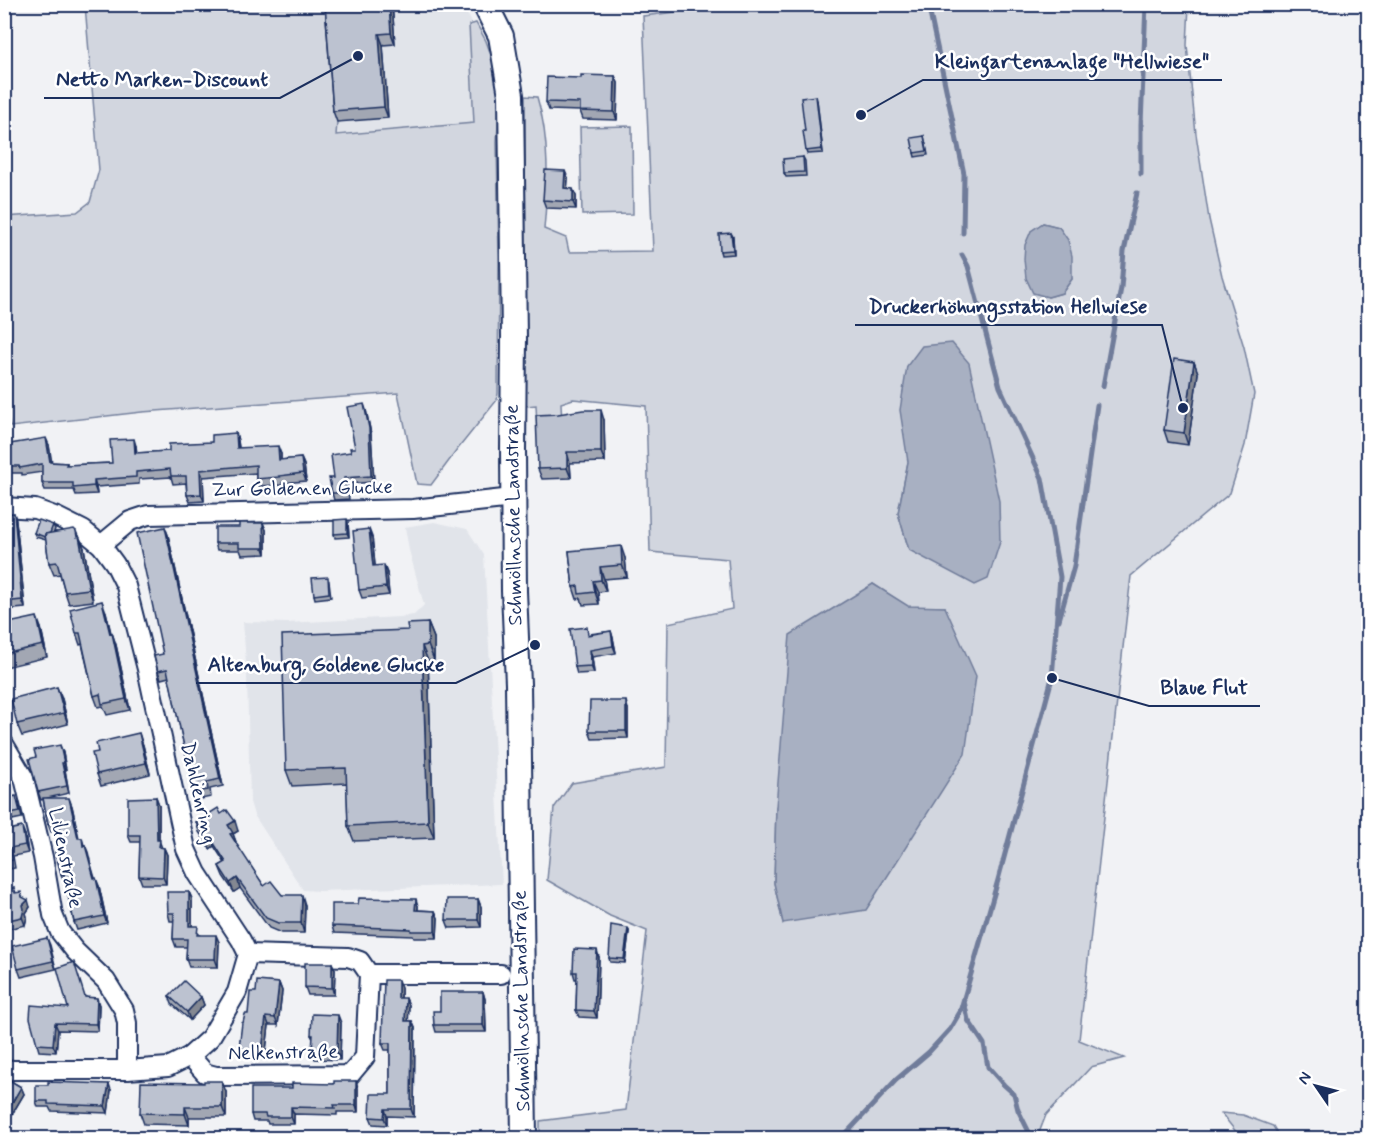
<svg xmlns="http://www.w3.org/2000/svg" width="1373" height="1143" viewBox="0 0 1373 1143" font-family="Mynerve,sans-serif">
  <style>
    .built { fill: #e1e4ea }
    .green { fill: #d2d6df; stroke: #76829e; stroke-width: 1.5; fill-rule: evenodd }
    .water { fill: #a8b0c2; stroke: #707c9a; stroke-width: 1.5 }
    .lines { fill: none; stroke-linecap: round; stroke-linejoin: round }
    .stream { stroke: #707c9a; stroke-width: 5 }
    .minor-casing { stroke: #1b2f5e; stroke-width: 22 }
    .major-casing { stroke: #1b2f5e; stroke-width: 28 }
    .minor { stroke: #fff; stroke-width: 18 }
    .major { stroke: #fff; stroke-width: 24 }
    .wall { fill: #a2a7b3; stroke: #1b2f5e; stroke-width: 1.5 }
    .shaded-wall { fill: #848892; stroke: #1b2f5e; stroke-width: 1.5 }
    .building { fill: #bcc2d0; stroke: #1b2f5e; stroke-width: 1.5 }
    .labels { text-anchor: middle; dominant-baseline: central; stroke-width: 5; stroke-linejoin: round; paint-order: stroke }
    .street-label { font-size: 20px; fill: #1b2f5e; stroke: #fff }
    .leader { fill: none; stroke: #1b2f5e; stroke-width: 2 }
    .callout-dot { fill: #1b2f5e; stroke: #fff; stroke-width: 2 }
    .callout-label { font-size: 21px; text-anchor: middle; font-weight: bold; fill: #1b2f5e; stroke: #fff; stroke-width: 5; stroke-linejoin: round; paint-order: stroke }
  </style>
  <rect width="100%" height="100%" fill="#f1f2f5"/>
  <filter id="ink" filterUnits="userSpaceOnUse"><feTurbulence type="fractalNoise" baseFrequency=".0167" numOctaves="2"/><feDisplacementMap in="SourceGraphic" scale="12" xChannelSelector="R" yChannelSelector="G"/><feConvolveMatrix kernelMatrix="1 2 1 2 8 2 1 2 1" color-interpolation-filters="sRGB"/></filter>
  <g filter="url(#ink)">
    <!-- built -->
    <g class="built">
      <polygon points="326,5 458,5 469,17 483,44 488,144 334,145"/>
      <polygon points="434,522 467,529 484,555 502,884 320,891 303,890 254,815 250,802 247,677 243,622 287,623 400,617 414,615 424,605 409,550 405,527"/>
    </g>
    <!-- green -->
    <g class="green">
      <path d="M 717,4 L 1189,5 L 1187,45 L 1196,134 L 1209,219 L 1222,276 L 1244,347 L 1254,394 L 1245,445 L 1230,493 L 1131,576 L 1079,1040 L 1124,1058 L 1091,1067 L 1046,1115 L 1037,1138 L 540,1138 L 540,1121 L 626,1110 L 647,931 L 610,916 L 547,880 L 554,808 L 572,783 L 666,767 L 668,623 L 732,609 L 728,559 L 650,552 L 646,406 L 573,399 L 561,403 L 562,424 L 537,425 L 536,405 L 526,406 L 525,96 L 537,97 C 550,139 548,186 544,229 L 566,238 L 569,252 L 653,251 L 643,16 L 716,7 ZM 1043,223 L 1059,227 L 1072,279 L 1062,293 L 1048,297 L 1031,231 ZM 908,462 L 909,550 L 898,513 ZM 873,584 L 908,607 L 945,607 L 783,923 L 774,883 L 776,807 Z"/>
      <polygon points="85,5 329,5 337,122 336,135 474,123 469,25 476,23 486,41 494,63 498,85 499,106 497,142 499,263 498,393 497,400 457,450 431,485 417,484 398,393 142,412 10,427 4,399 4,217 77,212 90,202 99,170"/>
      <polygon points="632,126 633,214 582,215 580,127"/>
      <polygon points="1221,1113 1243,1115 1273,1126 1280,1138 1241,1138"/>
    </g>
    <!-- water -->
    <g class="water">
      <polygon points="1043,223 1059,227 1068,240 1072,256 1072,279 1062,293 1048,297 1033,293 1026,278 1024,259 1025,245 1031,231"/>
      <polygon points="952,343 969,363 999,501 1000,542 988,579 975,585 909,550 898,513 908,462 900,410 907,366 922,346"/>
      <polygon points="873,584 908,606 945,607 976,676 965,754 866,910 783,923 774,883 776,807 790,635"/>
    </g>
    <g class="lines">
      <!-- stream -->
      <g class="stream">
        <polyline points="928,4 964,174 963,233"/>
        <polyline points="1141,174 1141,124 1146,4"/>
        <polyline points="1103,386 1121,288 1124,251 1137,193"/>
        <polyline points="1059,620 1074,566 1097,405"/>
        <polyline points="964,1001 968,1020 984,1044 988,1067 1004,1085 1014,1094 1018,1110 1032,1138"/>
        <polyline points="842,1138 896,1080 929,1052 950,1029 960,1012 998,880 1052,678 1060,577 1042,478 1000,387 968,266 962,255"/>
      </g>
      <defs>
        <g id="minor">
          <polyline points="4,507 35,509 57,517 83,530 101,545 115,564 126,586 147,669 186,849 197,873 241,940 248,954 237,992 210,1038 190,1056 168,1067 127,1070 13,1070 4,1069"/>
          <polyline points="101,545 130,521 148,515 413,509 513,498"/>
          <polyline points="4,744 24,778 43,857 53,915 60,932 75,951 106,981 124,1010 127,1023 127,1070"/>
          <polyline points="369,974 501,974"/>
          <polyline points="190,1056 205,1073 216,1076 350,1075 365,1057 369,974 360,961 348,957 248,954"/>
        </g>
        <polyline id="major" points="485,4 501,36 511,95 514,338 513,449 514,591 518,684 524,1138"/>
      </defs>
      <!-- minor casing -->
      <use href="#minor" class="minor-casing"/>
      <!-- major casing -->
      <use href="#major" class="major-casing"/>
      <!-- minor -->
      <use href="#minor" class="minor"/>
      <!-- major -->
      <use href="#major" class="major"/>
    </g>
    <!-- wall -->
    <g class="wall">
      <polygon points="325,4 392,4 395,44 383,45 388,118 337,122 333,111"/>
      <polygon points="615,76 618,83 617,120 583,119 580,111 549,110 546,102 581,78"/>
      <polygon points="817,100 823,153 807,154 806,151 805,131"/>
      <polygon points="924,136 928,155 915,157 914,153"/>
      <polygon points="803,157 805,161 806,176 786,177 784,173"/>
      <polygon points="568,178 567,188 576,196 576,209 546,208 543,200"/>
      <polygon points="731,233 733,237 734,254 721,255 720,251"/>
      <polygon points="1194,362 1198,373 1188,445 1168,442 1164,430"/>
      <polygon points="366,410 371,434 374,482 347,484 349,499 334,500 332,493 334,478 351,452 355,448"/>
      <polygon points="604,420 605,462 570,463 571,478 542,479 538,469"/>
      <polygon points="236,433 238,441 239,448 281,454 281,460 301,458 304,465 306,481 282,483 282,485 259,486 256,479 256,473 203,477 204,501 190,502 187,495 186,483 173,484 171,477 139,479 139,484 96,487 97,494 76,495 74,490 45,490 42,483 42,472 22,475 22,473 4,473 4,445 49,445 51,462 67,463 67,465 112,463 136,446 137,453 169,451 212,442"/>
      <polygon points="14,513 16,521 25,608 4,610 4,514"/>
      <polygon points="263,523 266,530 266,554 242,555 240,550 217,550 215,543"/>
      <polygon points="348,523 349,537 335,538 334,534"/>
      <polygon points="53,525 55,529 54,532 76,531 78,536 79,536 84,548 93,601 69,604 65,592 60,574 54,575 49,563 46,540 36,537 34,533"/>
      <polygon points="165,527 168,535 223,786 210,789 211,797 197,800 194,792 169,677 161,679 158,671 163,654"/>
      <polygon points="372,537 375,566 387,573 389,595 362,598 359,590"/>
      <polygon points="569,551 625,558 627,577 604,579 606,591 598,592 599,604 583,605 581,598 577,599 573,587"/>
      <polygon points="329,581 331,597 315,599 314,595"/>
      <polygon points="106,612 111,634 112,633 116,645 130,710 107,715 103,706 98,707 94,696 82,644 80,645 76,633"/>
      <polygon points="428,623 434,638 434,660 428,661 434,838 354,841 348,826 347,783 292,786 286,770 408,630"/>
      <polygon points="4,624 41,628 47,657 6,667 4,663"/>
      <polygon points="611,631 613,638 616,653 592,657 594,673 577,674 575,667 590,634"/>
      <polygon points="62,699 68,724 22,736 17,724"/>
      <polygon points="628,709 628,738 592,739 589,731"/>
      <polygon points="143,745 150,774 101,786 97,774"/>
      <polygon points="63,753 66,770 65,770 69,793 47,798 72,806 79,838 82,838 84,845 85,845 95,878 99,886 107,923 77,930 74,922 65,882 64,882 61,874 64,850 60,830 51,832 48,824 43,799 41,800 38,792"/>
      <polygon points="4,778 8,797 18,802 22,818 12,820 10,812 4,813"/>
      <polygon points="156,797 159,805 159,840 162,848 164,848 167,855 166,884 142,884 139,876 140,842 131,842 128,835"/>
      <polygon points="221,814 238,831 233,834 236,842 235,843 264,886 282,895 305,905 304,933 281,933 269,928 240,888 234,892 223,876 219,866 225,863 214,846 210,849 199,832 196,822"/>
      <polygon points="4,831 25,835 28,853 13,856 15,868 4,870"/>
      <polygon points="4,871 7,888 14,888 16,893 22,897 30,907 26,913 27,917 25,925 4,930"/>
      <polygon points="189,892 192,899 192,926 200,935 219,942 218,967 189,967 186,959 187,947 176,947 173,939 174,921 170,921 168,913"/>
      <polygon points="478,899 481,907 481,927 449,928 446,920"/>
      <polygon points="418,906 418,910 435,911 438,918 437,938 414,938 413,936 334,933 332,926"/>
      <polygon points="629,932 625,963 610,962 609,958"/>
      <polygon points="47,938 56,969 21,977 18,969"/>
      <polygon points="599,957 597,1018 579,1017 576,1010 577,979 575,979 573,972"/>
      <polygon points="332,963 335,970 334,995 308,995 305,987"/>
      <polygon points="279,983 282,991 278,1025 269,1025 265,1059 242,1056 239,1048 243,1023 248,1014 256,992"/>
      <polygon points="401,988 401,998 409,1005 408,1021 412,1021 415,1028 414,1117 387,1116 387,1125 373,1124 370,1117 390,1094 390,1050 385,1050 382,1043"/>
      <polygon points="483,992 485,999 486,1032 436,1032 434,1025 440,1011"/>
      <polygon points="169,996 201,997 204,1005 190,1020 172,1004"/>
      <polygon points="86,997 99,1005 98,1031 58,1030 56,1052 39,1051 37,1044 68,1008"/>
      <polygon points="341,1023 340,1060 315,1059 312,1051 313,1039 311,1035"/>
      <polygon points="4,1077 21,1087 24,1094 11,1116 4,1112"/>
      <polygon points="356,1081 358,1088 358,1112 337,1112 337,1115 294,1114 294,1124 268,1124 267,1121 253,1121 251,1114 292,1088 334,1084"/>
      <polygon points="111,1090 108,1113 51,1111 49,1107 38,1107 36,1101"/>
      <polygon points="226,1092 226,1117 189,1117 189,1125 144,1124 140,1113"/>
    </g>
    <!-- shaded-wall -->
    <g class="shaded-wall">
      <polygon points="389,4 392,4 395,44 391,33"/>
      <polygon points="379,34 383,45 388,118 384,107"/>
      <polygon points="615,76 618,83 617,120 614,112"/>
      <polygon points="816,96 817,100 823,153 822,149"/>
      <polygon points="565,171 568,178 567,196 564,188"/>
      <polygon points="573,189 576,196 576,209 573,202"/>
      <polygon points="731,233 733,237 734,254 733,250"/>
      <polygon points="1194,362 1198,373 1188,445 1184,433"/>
      <polygon points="364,404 366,410 371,434 374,482 371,476"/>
      <polygon points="601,410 604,420 605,462 601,452"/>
      <polygon points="236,433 238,441 240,456 237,448"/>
      <polygon points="46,438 49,445 53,469 50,462"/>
      <polygon points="134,439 136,446 137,460 135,453"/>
      <polygon points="278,446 281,454 281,468 279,460"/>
      <polygon points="567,452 570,463 571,478 567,468"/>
      <polygon points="301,458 304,465 306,481 303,473"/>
      <polygon points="200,470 203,477 204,501 201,494"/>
      <polygon points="94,480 96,487 97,494 94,486"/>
      <polygon points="14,513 16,521 25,608 22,600"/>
      <polygon points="347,519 348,523 349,537 347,533"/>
      <polygon points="263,523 266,530 266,554 264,548"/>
      <polygon points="165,527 168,535 223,786 220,779"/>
      <polygon points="369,529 372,537 376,574 373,566"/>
      <polygon points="79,536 84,548 93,601 89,589"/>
      <polygon points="621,546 625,558 627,577 622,565"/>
      <polygon points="384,565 387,573 389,595 386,587"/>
      <polygon points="600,567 604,579 606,591 601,580"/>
      <polygon points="593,581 598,592 599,604 595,592"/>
      <polygon points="102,601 106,612 114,645 110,634"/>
      <polygon points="37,617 41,628 47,657 43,645"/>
      <polygon points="428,623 434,638 434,660 428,645"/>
      <polygon points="611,631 613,638 616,653 613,646"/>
      <polygon points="112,633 116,645 130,710 126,699"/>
      <polygon points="422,646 428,661 434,838 428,822"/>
      <polygon points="590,650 592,657 594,673 591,666"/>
      <polygon points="57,687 62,699 68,724 64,713"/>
      <polygon points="626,701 628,709 628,738 626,731"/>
      <polygon points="139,733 143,745 150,774 146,763"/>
      <polygon points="60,745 63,753 66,770 64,763"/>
      <polygon points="62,763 65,770 69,793 67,786"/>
      <polygon points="156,797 159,805 159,847 157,840"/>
      <polygon points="69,798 72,806 80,846 78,838"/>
      <polygon points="235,821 238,831 233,834 236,842 233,844 230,834 228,825"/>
      <polygon points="22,827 25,835 28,853 25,845"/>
      <polygon points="210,837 214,846 210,849 207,839"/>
      <polygon points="85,845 88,852 96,886 94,878"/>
      <polygon points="164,848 167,855 166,884 163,877"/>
      <polygon points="4,871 9,896 6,889 4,880"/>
      <polygon points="96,878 99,886 107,923 104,916"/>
      <polygon points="237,878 240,888 234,892 230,883"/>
      <polygon points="189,892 192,899 192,934 189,926"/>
      <polygon points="302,895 305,905 304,933 301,923"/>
      <polygon points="416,899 418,906 417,917 415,910"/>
      <polygon points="478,899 481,907 481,927 478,920"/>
      <polygon points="28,900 30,907 26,913 27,917 25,925 22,917 23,905"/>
      <polygon points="435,911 438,918 437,938 435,931"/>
      <polygon points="628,928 629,932 625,963 624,959"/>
      <polygon points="216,935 219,942 218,967 215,959"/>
      <polygon points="47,938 50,945 56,969 53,961"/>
      <polygon points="597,950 599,957 597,1018 594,1011"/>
      <polygon points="332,963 335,970 334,995 332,988"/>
      <polygon points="398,980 401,988 401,1005 398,998"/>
      <polygon points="279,983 282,991 278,1025 275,1018"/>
      <polygon points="483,992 485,999 486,1032 483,1025"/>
      <polygon points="201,997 204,1005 190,1020 187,1012"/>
      <polygon points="97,998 99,1005 98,1031 96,1024"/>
      <polygon points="406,998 409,1005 408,1029 405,1021"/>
      <polygon points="338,1015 341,1023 340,1060 337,1052"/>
      <polygon points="266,1017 269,1025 265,1059 262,1051"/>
      <polygon points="412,1021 415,1028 414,1117 411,1109"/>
      <polygon points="55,1023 58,1030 56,1052 53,1045"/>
      <polygon points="222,1081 226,1092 226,1117 222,1107"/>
      <polygon points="356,1081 358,1088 358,1112 356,1105"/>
      <polygon points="109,1084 111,1090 108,1113 105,1106"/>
      <polygon points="21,1087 24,1094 11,1116 9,1108"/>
      <polygon points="185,1107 189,1117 189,1125 185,1114"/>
      <polygon points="291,1107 294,1114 294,1124 291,1117"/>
      <polygon points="385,1109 387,1116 387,1125 384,1118"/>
    </g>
    <!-- building -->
    <g class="building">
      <polygon points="325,4 389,4 391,33 379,34 384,107 333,111"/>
      <polygon points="581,75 615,76 614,112 580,111 580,103 546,102 547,77 581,78"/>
      <polygon points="816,96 822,149 806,151 803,131 805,131 801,98"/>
      <polygon points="924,136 927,151 914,153 911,138"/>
      <polygon points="803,157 804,172 784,173 783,159"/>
      <polygon points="545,170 565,171 564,188 573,189 573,202 543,200"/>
      <polygon points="731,233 733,250 720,251 719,234"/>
      <polygon points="1174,359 1194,362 1184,433 1164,430"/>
      <polygon points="364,404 369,428 371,476 344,478 347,493 332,493 329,478 334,478 331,455 351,452 350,448 355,448 347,407"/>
      <polygon points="583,410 601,410 601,452 567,452 567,468 538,469 536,415 558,414"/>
      <polygon points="236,433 237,448 278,446 279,460 301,458 303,473 279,476 280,477 256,479 256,465 200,470 201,494 187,495 186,476 171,476 170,469 136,472 136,477 94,480 94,486 73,488 73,483 42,483 42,464 20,468 19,466 4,466 4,445 46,438 50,462 67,463 66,465 112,463 110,440 134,439 135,453 169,451 169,444 212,442 212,435"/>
      <polygon points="14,513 22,600 4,602 4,514"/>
      <polygon points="347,519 347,533 334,534 334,520"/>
      <polygon points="39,520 53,525 50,533 45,534 45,537 34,533"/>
      <polygon points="239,523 263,523 264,548 239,548 239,543 215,543 215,527 239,527"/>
      <polygon points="165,527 220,779 207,782 208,790 194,792 167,669 158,671 154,656 163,654 137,533"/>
      <polygon points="74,529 76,531 77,537 79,536 89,589 65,592 57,562 49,563 45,534"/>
      <polygon points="369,529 373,566 384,565 386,587 359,590 353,531"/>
      <polygon points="621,546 622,565 600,567 601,580 593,581 595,592 579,594 578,586 573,587 569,551"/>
      <polygon points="328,577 329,593 314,595 312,578"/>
      <polygon points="102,601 110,634 112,633 126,699 102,704 100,694 94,696 80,633 76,633 70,609"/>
      <polygon points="37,617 43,645 4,654 4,624"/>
      <polygon points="428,623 428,645 422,646 428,822 348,826 346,768 286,770 282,635 408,630 407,624"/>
      <polygon points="587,627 588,635 611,631 613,646 590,650 591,666 575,667 570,629"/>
      <polygon points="57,687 64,713 17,724 11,699"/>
      <polygon points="590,701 626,701 626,731 589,731"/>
      <polygon points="139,733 146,763 97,774 92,753 98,752 96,743"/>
      <polygon points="60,745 64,763 62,763 67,786 38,792 29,759 36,757 34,750"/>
      <polygon points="4,784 7,798 16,796 20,812 10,814 9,806 4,806"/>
      <polygon points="156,797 157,840 160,840 159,847 164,848 163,877 139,876 140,835 128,835 128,798"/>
      <polygon points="43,798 69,798 78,838 82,838 83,846 85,845 94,878 96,878 104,916 74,922 64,874 61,874 55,852 64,850 58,822 48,824"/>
      <polygon points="218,808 221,814 227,810 235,821 228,825 233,833 230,834 264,886 271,881 282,895 302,895 301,923 278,923 266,918 237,878 230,883 219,866 226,862 210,837 207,839 196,822"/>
      <polygon points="22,827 25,845 10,848 13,860 4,862 4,831"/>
      <polygon points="4,880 6,889 14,888 15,893 21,892 22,897 28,900 23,905 24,909 22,917 4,921"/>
      <polygon points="167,892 189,892 189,926 198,926 197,935 216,935 215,959 186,959 187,939 173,939 174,913 168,913"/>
      <polygon points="359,898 416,899 415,910 435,911 435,931 411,931 411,929 332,926 332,904 358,904"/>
      <polygon points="447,899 478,899 478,920 446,920"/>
      <polygon points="611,925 628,928 624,959 609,958"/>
      <polygon points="47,938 53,961 18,969 12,946"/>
      <polygon points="574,949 597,950 594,1011 576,1010 577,972 573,972"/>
      <polygon points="74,962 85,997 97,998 96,1024 55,1023 53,1045 37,1044 30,1018 31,1005 68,1008 57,968"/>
      <polygon points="305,963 332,963 332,988 305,987"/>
      <polygon points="384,980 398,980 398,998 406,998 405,1021 412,1021 411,1109 385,1109 384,1118 370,1117 371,1094 390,1094 390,1043 382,1043"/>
      <polygon points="184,981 201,997 187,1012 169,996"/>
      <polygon points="257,981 279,983 275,1018 266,1017 262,1051 239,1048 242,1023 243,1023 245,1014 248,1014 250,992 256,992"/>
      <polygon points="440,992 483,992 483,1025 434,1025 433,1011 440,1011"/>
      <polygon points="312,1014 338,1015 337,1052 312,1051 313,1035 311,1035"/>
      <polygon points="4,1077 21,1087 9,1108 4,1106"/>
      <polygon points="204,1081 222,1081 222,1107 185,1107 185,1114 140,1113 141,1082 204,1083"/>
      <polygon points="334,1081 356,1081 356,1105 334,1105 335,1108 291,1107 291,1117 266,1117 265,1114 251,1114 251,1088 292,1088 292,1083 334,1084"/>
      <polygon points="48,1082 109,1084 105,1106 48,1104 48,1101 36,1101 36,1085 48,1085"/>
    </g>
  </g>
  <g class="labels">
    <!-- street labels -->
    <g class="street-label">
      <text transform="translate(302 489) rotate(-1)">Zur Goldenen Glucke</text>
      <text transform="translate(514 515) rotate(-91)">Schmöllnsche Landstraße</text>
      <text transform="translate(198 793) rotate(77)">Dahlienring</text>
      <text transform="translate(65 858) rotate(78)">Lilienstraße</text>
      <text transform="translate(522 1001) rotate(-91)">Schmöllnsche Landstraße</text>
      <text transform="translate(283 1053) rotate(-1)">Nelkenstraße</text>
    </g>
  </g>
  <!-- callouts -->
  <path class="leader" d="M861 115L923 80H1222M358 56L280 98H44M1183 408L1162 325H855M535 645L456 683H196M1052 678L1149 706H1260"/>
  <g class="callout-dot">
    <circle cx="861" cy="115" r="6"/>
    <circle cx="358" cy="56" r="6"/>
    <circle cx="1183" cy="408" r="6"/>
    <circle cx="535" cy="645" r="6"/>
    <circle cx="1052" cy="678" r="6"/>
  </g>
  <g class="callout-label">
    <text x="1072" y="68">Kleingartenanlage "Hellwiese"</text>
    <text x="162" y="86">Netto Marken-Discount</text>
    <text x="1008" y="313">Druckerhöhungsstation Hellwiese</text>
    <text x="326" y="671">Altenburg, Goldene Glucke</text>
    <text x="1204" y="694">Blaue Flut</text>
  </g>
  <!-- margin -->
  <rect width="1373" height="1143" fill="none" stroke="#fff" stroke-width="24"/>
  <rect x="12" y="12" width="1349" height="1119" fill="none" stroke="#1b2f5e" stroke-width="2" filter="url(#ink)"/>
  <!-- north arrow -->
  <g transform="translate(1316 1086) rotate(305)" stroke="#ffffff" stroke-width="4.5" paint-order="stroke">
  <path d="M0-4.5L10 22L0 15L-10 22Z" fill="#1b2f5e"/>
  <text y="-9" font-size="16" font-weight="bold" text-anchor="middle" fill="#1b2f5e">N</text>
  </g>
</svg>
